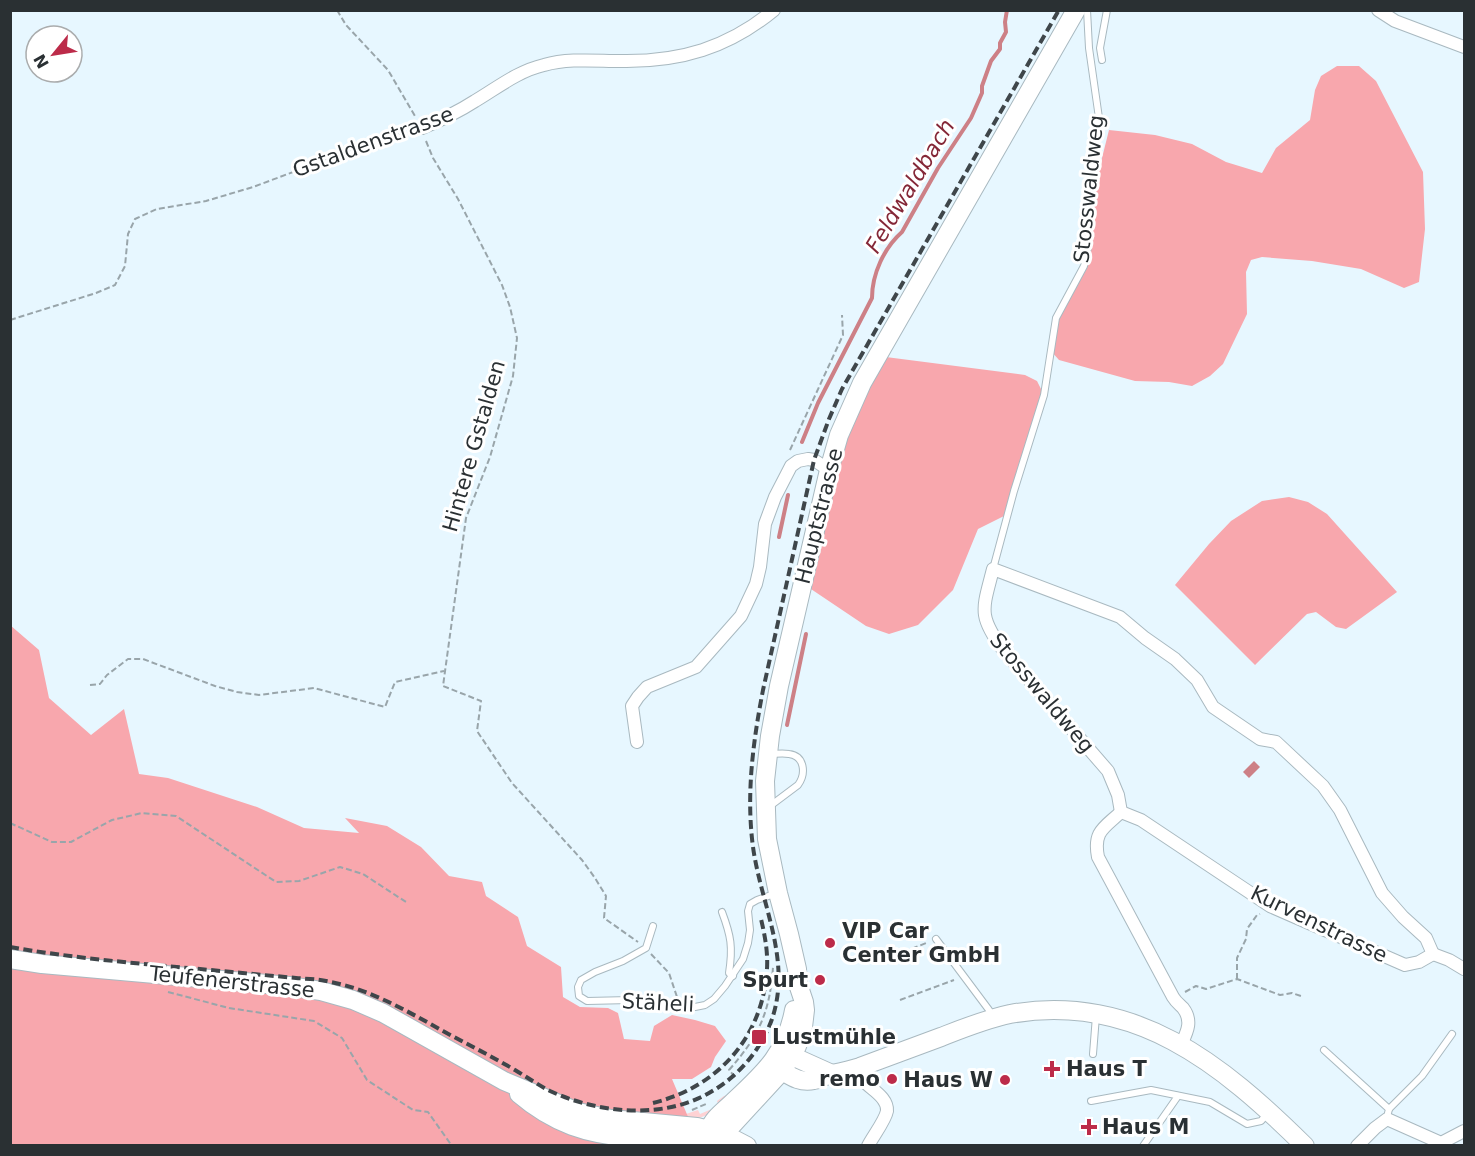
<svg xmlns="http://www.w3.org/2000/svg" width="1475" height="1156" viewBox="0 0 1475 1156" font-family="'DejaVu Sans',sans-serif">
  <style>
    .green { fill: #fed2d4 }
    .forest { fill: #f8a7ad }
    .water { fill: #cd8086 }
    .lines { fill: none; stroke-linecap: round; stroke-linejoin: round }
    .stream { stroke: #cd8086; stroke-width: 4 }
    .lane-casing { stroke: #a9b9c0; stroke-width: 8 }
    .street-casing { stroke: #a9b9c0; stroke-width: 14 }
    .secondary-casing { stroke: #a9b9c0; stroke-width: 20 }
    .path { stroke: #99a5aa; stroke-width: 2; stroke-dasharray: 6 3; stroke-linecap: butt }
    .lane { stroke: #fff; stroke-width: 6 }
    .street { stroke: #fff; stroke-width: 12 }
    .secondary { stroke: #fff; stroke-width: 18 }
    .rail { stroke: #3f464a; stroke-width: 4; stroke-dasharray: 9 4.5; stroke-linecap: butt }
    .poi-dot { fill: #bc2b49; stroke: #fff; stroke-width: 2 }
    .labels { text-anchor: middle; dominant-baseline: central; stroke-width: 6; stroke-linejoin: round; paint-order: stroke }
    .street-label { font-size: 21px; fill: #2a3033; stroke: #fff }
    .poi-label { font-size: 21px; font-weight: bold; fill: #2a3033; stroke: #fff; text-anchor: start }
    .water-label { font-size: 22px; font-style: italic; fill: #842737; stroke: #fff }
  </style>
  <rect width="100%" height="100%" fill="#e7f7ff"/>
  <!-- green -->
  <path class="green" d="M 735,1093 C 718,1108 709,1119 685,1120 L 686,1114 L 698,1110 L 700,1114 L 719,1106 L 717,1101 L 724,1096 Z"/>
  <!-- forest -->
  <g class="forest">
    <polygon points="1337,66 1359,66 1376,81 1423,172 1425,229 1419,282 1404,288 1361,269 1312,261 1262,257 1251,260 1246,272 1247,314 1223,364 1210,376 1192,386 1169,382 1135,381 1059,360 1051,351 1056,318 1084,266 1097,178 1109,130 1155,135 1192,144 1226,162 1262,173 1276,148 1310,120 1315,90 1321,76"/>
    <polygon points="878,356 1025,375 1037,381 1044,395 1008,514 978,529 953,590 918,625 889,634 866,626 802,583 821,504"/>
    <polygon points="1289,497 1308,502 1327,514 1397,592 1346,629 1336,627 1316,612 1307,614 1255,665 1175,585 1209,544 1231,521 1262,501"/>
    <polygon points="10,625 39,650 49,698 91,735 124,709 139,774 168,778 257,807 304,828 359,833 345,818 387,826 421,847 449,876 482,882 486,896 518,917 527,946 561,967 563,997 580,1007 608,1008 618,1013 624,1039 650,1041 654,1026 672,1015 695,1020 715,1026 726,1041 715,1057 711,1067 692,1079 672,1079 700,1145 11,1145"/>
  </g>
  <!-- water -->
  <polygon class="water" points="1254,761 1260,767 1249,778 1243,772"/>
  <g class="lines">
    <!-- stream -->
    <g class="stream">
      <path d="M 802,442 L 818,403 L 872,298 C 872,274 884,248 902,232 L 938,168 L 971,118 L 982,93 L 982,86 L 991,61 L 1000,49 L 1000,43 L 1006,32 L 1005,22 L 1007,10"/>
      <polyline points="779,537 788,495"/>
      <polyline points="787,725 806,634"/>
    </g>
    <defs>
      <g id="lane">
        <polyline points="1102,60 1100,48 1107,10"/>
        <polyline points="993,569 1014,491 1044,395 1056,318 1084,266 1088,247 1090,179 1099,118 1089,48 1087,10"/>
        <path d="M 769,754 C 775,754 783,753 789,754 C 805,756 806,774 798,785 L 770,806"/>
        <path d="M 722,912 C 731,936 733,947 729,973 L 733,976"/>
        <polyline points="653,926 646,948 623,961 595,972 581,980 578,987 579,996 587,1001 630,1000 679,1007 695,1007 705,1005 714,999 725,986 743,959 748,943 750,930 748,911 750,904 757,900 777,893"/>
        <polyline points="936,939 989,1010 992,1015"/>
        <polyline points="1324,1050 1389,1109 1388,1113"/>
        <polyline points="1093,1054 1096,1016"/>
        <polyline points="1091,1101 1151,1090 1210,1102 1247,1124 1261,1121 1268,1113"/>
        <polyline points="1389,1109 1422,1076 1452,1034"/>
        <polyline points="1143,1146 1178,1096"/>
      </g>
      <g id="street">
        <polyline points="1378,10 1395,21 1464,47"/>
        <path d="M 422,128 C 441,120 458,112 475,101 C 497,88 518,71 544,65 C 569,58 596,61 621,61 C 680,62 728,48 774,10"/>
        <polyline points="637,742 632,706 638,697 647,687 696,667 741,616 756,584 760,567 765,524 775,497 791,466 798,461 808,459 814,460 829,470"/>
        <path d="M 1121,812 L 1118,795 L 1108,771 L 1004,651 C 977,615 983,609 993,569 L 1120,617 L 1145,638 L 1175,659 L 1197,680 L 1213,707 L 1260,739 L 1276,742 L 1323,786 L 1340,810 L 1382,893 L 1403,917 L 1426,938 L 1433,954"/>
        <polyline points="1121,812 1141,820 1270,906 1405,965 1419,962 1433,954"/>
        <path d="M 1121,812 C 1104,828 1093,831 1098,857 L 1173,997 C 1176,1002 1179,1004 1183,1008 C 1193,1021 1187,1032 1181,1045"/>
        <polyline points="1433,954 1449,960 1464,969"/>
        <path d="M 860,1067 C 861,1071 862,1078 864,1081 C 870,1089 888,1097 887,1111 C 885,1121 873,1136 868,1146"/>
        <polyline points="1357,1146 1375,1128 1387,1119 1441,1143 1464,1131"/>
      </g>
      <g id="secondary">
        <polyline points="10,959 42,964 289,986 321,991 353,1000 383,1013 504,1081 578,1112 611,1119 697,1127 724,1134 747,1146"/>
        <polyline points="780,1056 792,1056 832,1074"/>
        <path d="M 782,1071 C 792,1077 801,1083 814,1080 C 820,1079 825,1075 832,1074 C 841,1072 850,1070 860,1067 C 887,1057 914,1047 941,1037 C 964,1028 986,1019 1010,1014 C 1134,992 1222,1064 1305,1146"/>
        <path d="M 519,1094 C 554,1124 587,1134 633,1138 C 659,1140 685,1140 710,1146"/>
        <path d="M 709,1130 C 713,1118 725,1110 733,1102 C 764,1073 786,1054 794,1010"/>
        <polyline points="712,1146 724,1134 782,1071 797,1046 803,1027 805,1010 804,1002 798,984 797,969 789,934 778,893 767,839 765,781 770,736 779,686 829,470 839,435 862,383 1076,10"/>
      </g>
    </defs>
    <!-- lane casing -->
    <use href="#lane" class="lane-casing"/>
    <!-- street casing -->
    <use href="#street" class="street-casing"/>
    <!-- secondary casing -->
    <use href="#secondary" class="secondary-casing"/>
    <!-- path -->
    <g class="path">
      <polyline points="337,10 346,25 388,70 415,116"/>
      <polyline points="426,141 433,158 458,199 502,285 510,307 517,338 513,376 490,457 466,518 443,686 481,701 477,731 512,783 582,860 595,878 606,896 604,918 638,942"/>
      <polyline points="10,320 96,293 115,285 125,266 128,234 135,219 157,209 206,201 253,187 336,156 371,141 411,131"/>
      <polyline points="790,450 843,335 842,315"/>
      <polyline points="90,685 100,684 107,675 128,659 143,659 215,686 237,692 259,695 314,688 385,707 395,682 444,671"/>
      <polyline points="10,823 52,842 71,842 112,820 142,813 176,816 276,882 299,881 340,867 363,874 406,902"/>
      <polyline points="651,954 669,973 677,997"/>
      <polyline points="887,959 926,943"/>
      <polyline points="1237,979 1237,958 1246,939 1247,929 1257,915 1260,914"/>
      <polyline points="168,992 229,1008 314,1021 342,1038 367,1080 413,1110 428,1112 452,1146"/>
      <polyline points="1185,992 1196,986 1206,989 1237,979 1280,995 1292,993 1301,996"/>
      <polyline points="900,1000 954,980"/>
      <path d="M 735,1077 L 729,1070 C 759,1036 770,1012 773,967"/>
      <polyline points="692,1110 706,1104"/>
    </g>
    <!-- lane -->
    <use href="#lane" class="lane"/>
    <!-- street -->
    <use href="#street" class="street"/>
    <!-- secondary -->
    <use href="#secondary" class="secondary"/>
    <!-- rail -->
    <g class="rail">
      <path d="M 10,947 C 84,960 158,965 232,972 C 253,974 274,976 296,978 C 307,979 319,979 331,982 C 371,990 407,1011 443,1031 C 467,1044 491,1056 515,1070 C 527,1077 538,1085 550,1091 C 598,1113 661,1120 709,1093 C 738,1077 761,1050 772,1019 C 792,960 761,905 753,847 C 746,794 753,742 763,690 L 814,460 L 829,419 L 842,389 L 1059,10"/>
      <path d="M 653,1103 C 718,1087 763,1037 767,969 C 768,952 765,936 761,919"/>
    </g>
  </g>
  <!-- markers -->
  <g class="poi-dot">
    <circle cx="830" cy="943" r="6"/>
    <circle cx="820" cy="980" r="6"/>
    <rect x="751" y="1029" width="16" height="16" rx="3"/>
    <path d="M1049 1060h6v6h6v6h-6v6h-6v-6h-6v-6h6z"/>
    <circle cx="892" cy="1079" r="6"/>
    <circle cx="1005" cy="1080" r="6"/>
    <path d="M1086 1118h6v6h6v6h-6v6h-6v-6h-6v-6h6z"/>
  </g>
  <g class="labels">
    <!-- street labels -->
    <g class="street-label">
      <text transform="translate(373 142) rotate(-20)">Gstaldenstrasse</text>
      <text transform="translate(1089 189) rotate(-84)">Stosswaldweg</text>
      <text transform="translate(474 446) rotate(-74)">Hintere Gstalden</text>
      <text transform="translate(819 516) rotate(-76)">Hauptstrasse</text>
      <text transform="translate(1042 693) rotate(50)">Stosswaldweg</text>
      <text transform="translate(1319 924) rotate(26)">Kurvenstrasse</text>
      <text transform="translate(232 982) rotate(6)">Teufenerstrasse</text>
      <text transform="translate(658 1003) rotate(3)">Stäheli</text>
    </g>
    <!-- poi labels -->
    <g class="poi-label">
      <text x="842" y="931">VIP Car<tspan x="842" dy="24">Center GmbH</tspan></text>
      <text x="808" y="980" text-anchor="end">Spurt</text>
      <text x="772" y="1037">Lustmühle</text>
      <text x="1066" y="1069">Haus T</text>
      <text x="880" y="1079" text-anchor="end">remo</text>
      <text x="993" y="1080" text-anchor="end">Haus W</text>
      <text x="1102" y="1127">Haus M</text>
    </g>
    <!-- water labels -->
    <g class="water-label">
      <text transform="translate(910 186) rotate(-59)">Feldwaldbach</text>
    </g>
  </g>
  <!-- border -->
  <rect width="1475" height="1156" fill="none" stroke="#2a3033" stroke-width="24"/>
  <!-- north arrow -->
  <g transform="translate(54 54) rotate(240)"><circle r="28" fill="#ffffff" stroke="#aaacad" stroke-width="1.5"/>
  <path d="M0-4.5L10 22L0 15L-10 22Z" fill="#bc2b49"/>
  <text y="-9" font-size="16" font-weight="bold" text-anchor="middle" fill="#2a3033">N</text>
  </g>
</svg>
